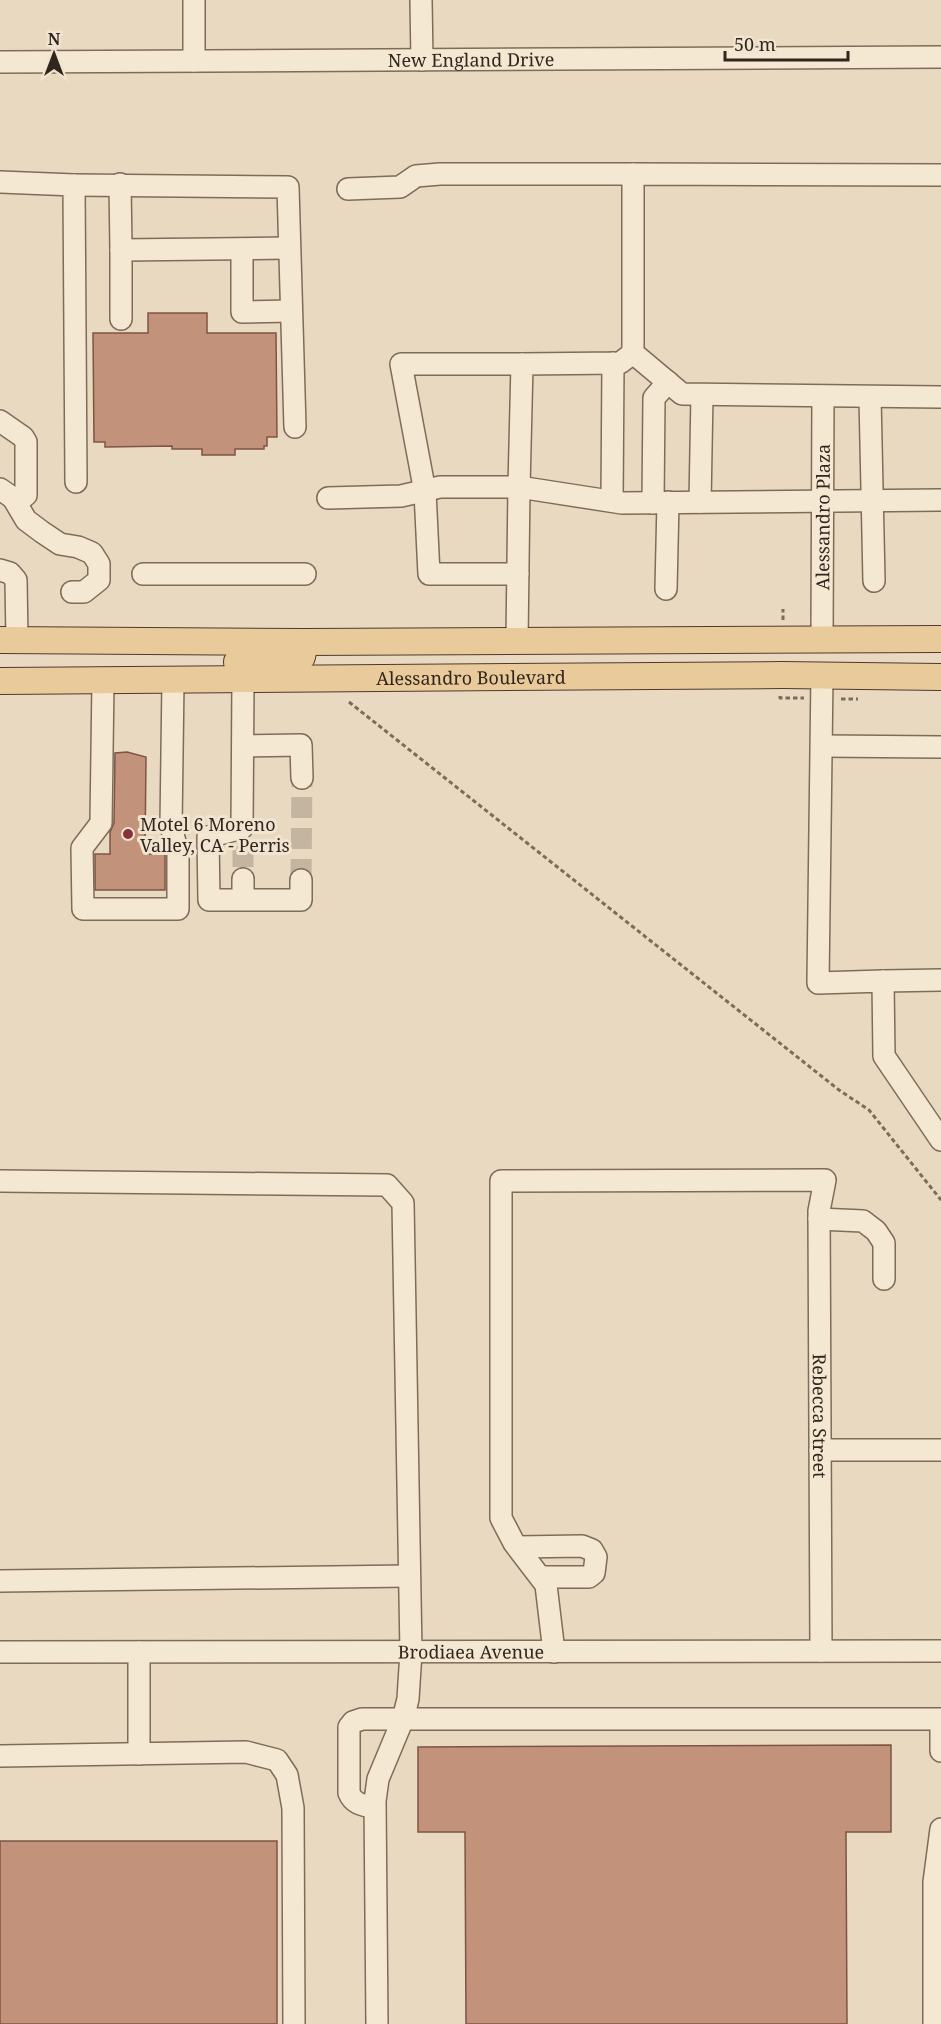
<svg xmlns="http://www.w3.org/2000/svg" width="941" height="2024" viewBox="0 0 941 2024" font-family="'Noto Serif',serif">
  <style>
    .building { fill: #c3927a; stroke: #7d5543; stroke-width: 1.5 }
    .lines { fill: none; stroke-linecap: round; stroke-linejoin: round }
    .minor-tunnel { stroke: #c4b5a0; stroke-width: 21; stroke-dasharray: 21 10; stroke-linecap: butt }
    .minor-casing { stroke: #806b5a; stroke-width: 24 }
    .major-casing { stroke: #4e3a2e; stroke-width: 28 }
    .path { stroke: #806b5a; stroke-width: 3; stroke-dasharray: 4.5 3; stroke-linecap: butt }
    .minor { stroke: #f5e8d3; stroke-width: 21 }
    .major { stroke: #e9ca9b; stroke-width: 26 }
    .poi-dot { fill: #893039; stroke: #f1e4d0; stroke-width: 2 }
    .labels { text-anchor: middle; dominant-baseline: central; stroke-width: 6; stroke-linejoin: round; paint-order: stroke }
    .street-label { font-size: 18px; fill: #31251d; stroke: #f1e4d0 }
    .poi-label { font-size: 18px; fill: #31251d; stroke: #f1e4d0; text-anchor: start }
  </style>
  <rect width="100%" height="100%" fill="#e9d9c1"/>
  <!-- building -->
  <g class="building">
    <polygon points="148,313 207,313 207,333 276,333 277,437 267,437 267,446 264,446 264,449 235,449 235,455 202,455 202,449 172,449 172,446 105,447 105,442 94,442 93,333 148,333"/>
    <polygon points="127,752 146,757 145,854 165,854 165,890 95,890 95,854 110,854 110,832 114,823 115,753"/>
    <polygon points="891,1745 891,1832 846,1832 847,2024 466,2024 465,1832 418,1832 418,1747"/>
    <rect x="0" y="1841" width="277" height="183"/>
  </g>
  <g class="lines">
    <!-- minor-tunnel -->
    <g class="minor-tunnel">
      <polyline points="243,846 243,879"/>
      <polyline points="301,880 302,778"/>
    </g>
    <defs>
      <g id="minor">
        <polyline points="421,0 422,60"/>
        <polyline points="194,61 194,0"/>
        <path id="s1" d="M 0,62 L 941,57"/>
        <polyline points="941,175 633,174 633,353 682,394 941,397"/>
        <polyline points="0,182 74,185 76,482"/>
        <polyline points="120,184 121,250 288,248"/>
        <polyline points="74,185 288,187 295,427"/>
        <polyline points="348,189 400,187 416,176 440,174 633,174"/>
        <polyline points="242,249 242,312 291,311"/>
        <polyline points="121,319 121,250"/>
        <polyline points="870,397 874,581"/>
        <polyline points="0,421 23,437 26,442 26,495 21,499 13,498"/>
        <polyline points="0,489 13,498 26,520 42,532 60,544 78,547 92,553 99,564 99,580 84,592 72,592"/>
        <polyline points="328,498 401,496 440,487 519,487 522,364 620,363 633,353"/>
        <polyline points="612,501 613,363"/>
        <polyline points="700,502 702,395"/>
        <polyline points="653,503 654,398 668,382"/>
        <polyline points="0,570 10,573 16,580 17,640"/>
        <polyline points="143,574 305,574"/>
        <polyline points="518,574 429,574 425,492 401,364 522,364"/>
        <polyline points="666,589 668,502"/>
        <path id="s2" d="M 822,639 L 823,396"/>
        <polyline points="517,640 519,487 622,503 941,500"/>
        <polyline points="822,675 818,983 883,981 884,1056 941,1140"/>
        <polyline points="243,680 242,828 208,837 209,900 301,900 301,880"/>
        <polyline points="103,681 101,823 82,848 83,909 178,909 178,854 171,826 173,681"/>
        <polyline points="244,746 301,745 302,778"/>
        <polyline points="822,746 941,747"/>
        <polyline points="243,879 243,899"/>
        <polyline points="883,981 941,980"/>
        <polyline points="0,1181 387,1185 403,1203 411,1652 408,1699 403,1719 941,1719 941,1751"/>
        <polyline points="819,1219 863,1221 876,1231 884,1243 884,1279"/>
        <polyline points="820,1450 941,1450"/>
        <polyline points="518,1547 582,1546 592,1550 596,1557 594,1573 589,1577 541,1577"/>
        <polyline points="0,1581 409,1576"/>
        <path id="s3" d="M 0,1652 L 941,1651"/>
        <path id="s4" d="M 554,1652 L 546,1585 L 514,1543 L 501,1518 L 501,1181 L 825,1180 L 819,1211 L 821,1651"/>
        <polyline points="139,1754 139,1652"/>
        <polyline points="0,1756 246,1752 277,1760 287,1775 293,1808 294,2024"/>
        <path d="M 375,1808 C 364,1805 354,1805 349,1793 L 349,1727 L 353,1722 L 362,1719 L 403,1719 L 378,1779 L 375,1801 L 377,2024"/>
        <polyline points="934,2024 934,1882 941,1829"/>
      </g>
      <g id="major">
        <polyline points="0,640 305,642 941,639"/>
        <polyline points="237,662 296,662 302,657 305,642"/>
        <path id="s5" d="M 0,681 L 782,675 L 941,677"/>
      </g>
    </defs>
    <!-- minor casing -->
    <use href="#minor" class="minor-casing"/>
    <!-- major casing -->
    <use href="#major" class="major-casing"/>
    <!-- path -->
    <g class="path">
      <polyline points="783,620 783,609"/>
      <polyline points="780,696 780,698 804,698"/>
      <polyline points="841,699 858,699"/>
      <polyline points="349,702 839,1090 869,1110 941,1200"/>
    </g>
    <!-- minor -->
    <use href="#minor" class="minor"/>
    <!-- major -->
    <use href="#major" class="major"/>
  </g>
  <!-- markers -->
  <circle class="poi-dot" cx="128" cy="834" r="6"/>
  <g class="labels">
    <!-- street labels -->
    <g class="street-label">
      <text stroke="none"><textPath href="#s1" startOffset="471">New England Drive</textPath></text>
      <text stroke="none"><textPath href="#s2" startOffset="122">Alessandro Plaza</textPath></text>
      <text stroke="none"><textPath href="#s5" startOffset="471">Alessandro Boulevard</textPath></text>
      <text stroke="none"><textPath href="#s4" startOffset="1046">Rebecca Street</textPath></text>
      <text stroke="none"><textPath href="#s3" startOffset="471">Brodiaea Avenue</textPath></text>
    </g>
    <!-- poi labels -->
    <g class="poi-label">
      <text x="140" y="824">Motel 6 Moreno<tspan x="140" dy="21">Valley, CA - Perris</tspan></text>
    </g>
  </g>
  <!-- north arrow -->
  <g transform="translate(54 54)" stroke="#f1e4d0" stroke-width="4.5" paint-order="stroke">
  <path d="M0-4.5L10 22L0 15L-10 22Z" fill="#31251d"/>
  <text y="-9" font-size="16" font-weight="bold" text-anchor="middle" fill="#31251d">N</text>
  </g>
  <!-- scale -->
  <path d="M725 51v9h123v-9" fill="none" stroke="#31251d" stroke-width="3"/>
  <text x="734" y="51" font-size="18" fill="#31251d" stroke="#f1e4d0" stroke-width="4.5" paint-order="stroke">50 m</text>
</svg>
